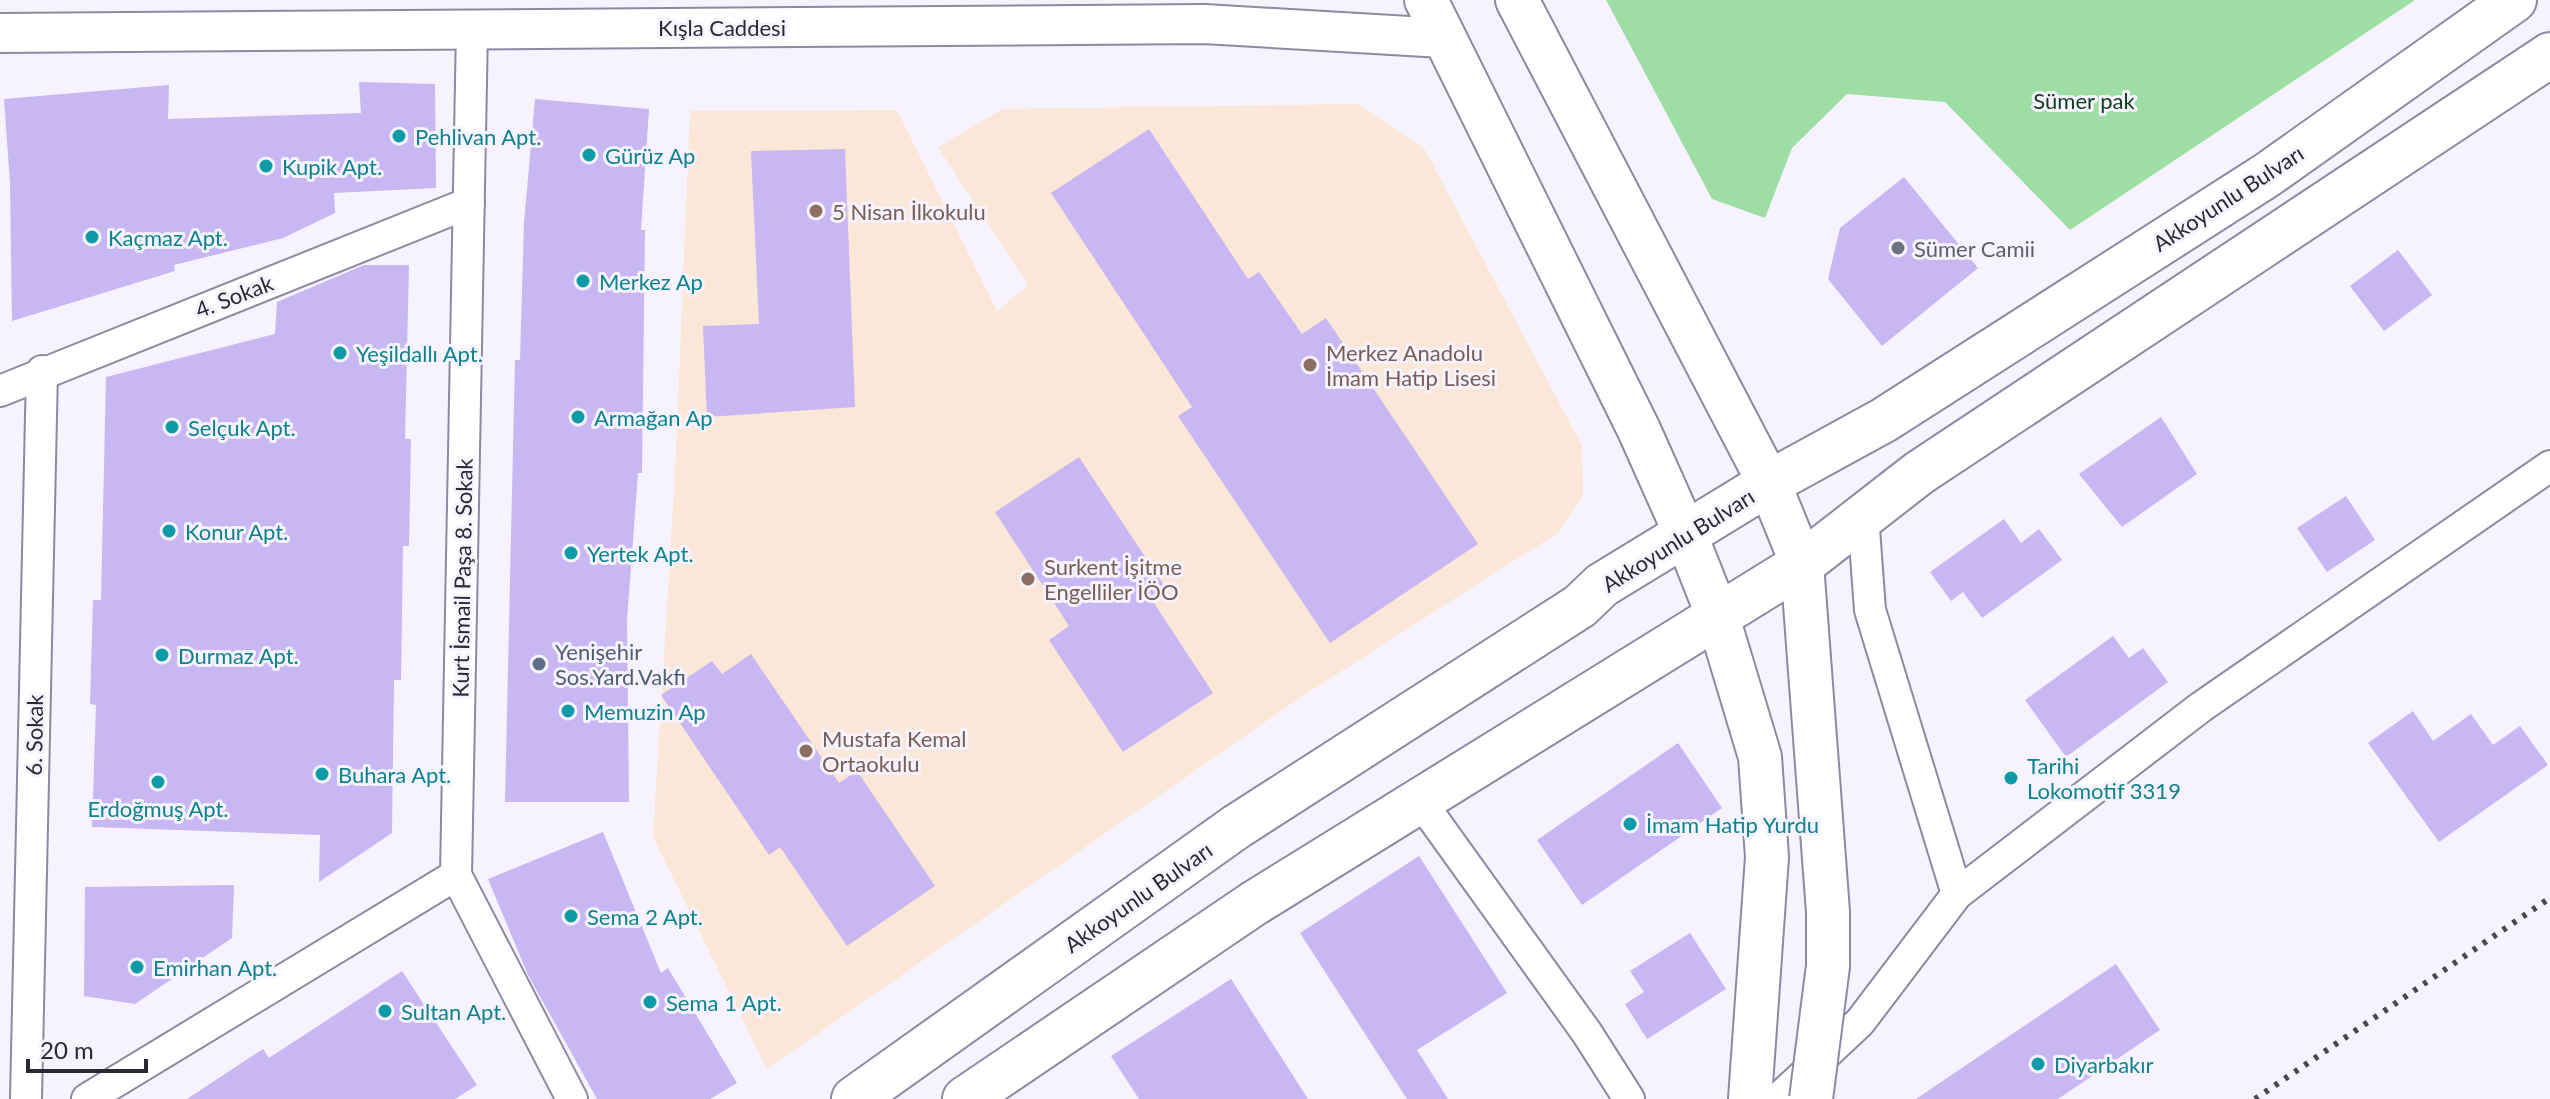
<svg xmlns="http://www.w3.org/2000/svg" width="2550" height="1099" viewBox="0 0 2550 1099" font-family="Lato,sans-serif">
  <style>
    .education { fill: #fbe7d7 }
    .green { fill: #9edea5 }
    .building { fill: #c8b7f3 }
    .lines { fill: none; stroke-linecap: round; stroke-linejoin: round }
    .minor-casing { stroke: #8f88a2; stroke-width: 34 }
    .tertiary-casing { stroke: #8f88a2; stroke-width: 42 }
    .secondary-casing { stroke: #8f88a2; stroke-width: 46 }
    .primary-casing { stroke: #8f88a2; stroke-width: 48 }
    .minor { stroke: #fff; stroke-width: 30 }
    .tertiary { stroke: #fff; stroke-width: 38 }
    .secondary { stroke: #fff; stroke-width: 42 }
    .primary { stroke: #fff; stroke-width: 44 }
    .rail { stroke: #494651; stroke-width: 6; stroke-dasharray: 4 8; stroke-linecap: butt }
    .secondary-bridge-casing { stroke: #8f88a2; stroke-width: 46; stroke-linecap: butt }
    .secondary-bridge { stroke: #fff; stroke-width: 42 }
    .culture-dot { fill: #0f9aa8; stroke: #f6f3fe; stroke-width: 3 }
    .education-dot { fill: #8d6e63; stroke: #f6f3fe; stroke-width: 3 }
    .worship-dot { fill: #6b7280; stroke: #f6f3fe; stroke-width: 3 }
    .service-dot { fill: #5c6f8a; stroke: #f6f3fe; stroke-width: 3 }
    .labels { text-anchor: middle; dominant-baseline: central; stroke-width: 6; stroke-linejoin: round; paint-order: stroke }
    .street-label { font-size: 22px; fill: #2c2934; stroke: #f6f3fe }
    .park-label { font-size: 22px; fill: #0d3e19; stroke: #f6f3fe }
    .culture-label { font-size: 22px; fill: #0d838f; stroke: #f6f3fe; text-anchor: start }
    .education-label { font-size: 22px; fill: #785e54; stroke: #f6f3fe; text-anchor: start }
    .worship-label { font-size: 22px; fill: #5b616d; stroke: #f6f3fe; text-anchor: start }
    .service-label { font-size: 22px; fill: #4e5e75; stroke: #f6f3fe; text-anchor: start }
  </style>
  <rect width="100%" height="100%" fill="#f6f3fe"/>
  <!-- education -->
  <polygon class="education" points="1357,104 1424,148 1582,446 1583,494 1559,532 1298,699 767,1069 653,837 675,473 690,111 897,110 997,311 1028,285 938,147 1003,109"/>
  <!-- green -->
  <polygon class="green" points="1606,0 2415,0 2070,230 1945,102 1847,94 1792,148 1765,218 1712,199"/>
  <!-- building -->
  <g class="building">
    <polygon points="359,82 435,84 436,188 334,193 335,213 283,238 174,265 175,271 12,321 10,183 4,99 169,85 168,119 361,113"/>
    <polygon points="535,99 649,109 641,230 645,230 642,473 638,473 627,621 629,802 505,802 515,360 520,360 524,223"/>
    <polygon points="1149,129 1248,279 1259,272 1302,334 1326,318 1478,544 1330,643 1178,416 1192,407 1051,193"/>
    <polygon points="845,149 855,407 707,417 703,326 759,324 751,151"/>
    <polygon points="1904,177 1978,268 1882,346 1828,279 1840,228"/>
    <polygon points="2398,250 2432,295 2384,331 2350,286"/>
    <polygon points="364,265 409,265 405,439 411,439 409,546 403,546 401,680 394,680 392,833 319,882 320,835 92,827 96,705 90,704 93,600 101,600 106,377 275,334 277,302"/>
    <polygon points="2161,417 2197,474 2122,527 2079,474"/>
    <polygon points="1079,457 1167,590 1152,600 1213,693 1123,752 1049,640 1069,626 995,512"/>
    <polygon points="2346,496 2375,540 2327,572 2297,528"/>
    <polygon points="2004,519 2021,543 2039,529 2062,560 1982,618 1963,592 1951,601 1930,572"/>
    <polygon points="2113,636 2129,658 2143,648 2168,682 2066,757 2025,700"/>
    <polygon points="751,654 839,783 857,771 935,886 847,946 780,847 769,855 661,695 712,661 722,674"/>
    <polygon points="2413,711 2433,741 2471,714 2493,745 2520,726 2548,765 2439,842 2368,743"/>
    <polygon points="1678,743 1722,808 1582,905 1537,840"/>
    <polygon points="603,832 661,973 668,968 737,1083 710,1099 597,1099 528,975 488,879"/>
    <polygon points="1419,856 1507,993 1417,1050 1448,1099 1407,1099 1300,933"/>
    <polygon points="234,885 232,938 135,1004 84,996 85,887"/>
    <polygon points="1690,933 1726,989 1647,1039 1625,1004 1644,992 1630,971"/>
    <polygon points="2116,964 2160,1030 2058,1099 1916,1099"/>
    <polygon points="402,971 477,1085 455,1099 187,1099 263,1049 269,1058"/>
    <polygon points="1231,979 1308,1099 1139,1099 1111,1056"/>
  </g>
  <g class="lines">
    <defs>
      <g id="minor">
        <polyline points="472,29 456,875 572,1099"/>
        <polyline points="0,391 469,203"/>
        <polyline points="1863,515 1870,610 1957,894"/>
        <polyline points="1421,802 1587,1033 1629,1099"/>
        <polyline points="26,1099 42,371"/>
        <polyline points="87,1099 456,875"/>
        <polyline points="1778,1099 1860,1022 1957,894 2201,707 2550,466"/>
      </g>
      <polyline id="tertiary" points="0,33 1204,24 1443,38"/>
      <g id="secondary">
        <polyline points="1426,0 1639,430 1685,533 1717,614 1760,757 1767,857 1750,1099"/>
        <polyline points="1517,0 1769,483 1802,564 1828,912 1828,966"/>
      </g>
      <g id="primary">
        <polyline points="854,1099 1236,827 1580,606 1602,585 1769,483 1884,420 2267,175 2514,0"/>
        <polyline points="965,1099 1253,904 1802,564 1919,473 2550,55"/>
      </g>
    </defs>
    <!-- minor casing -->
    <use href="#minor" class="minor-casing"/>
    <!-- tertiary casing -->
    <use href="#tertiary" class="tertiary-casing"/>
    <!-- secondary casing -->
    <use href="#secondary" class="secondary-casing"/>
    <!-- primary casing -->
    <use href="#primary" class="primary-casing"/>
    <!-- minor -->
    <use href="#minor" class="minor"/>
    <!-- tertiary -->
    <use href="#tertiary" class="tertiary"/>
    <!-- secondary -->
    <use href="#secondary" class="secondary"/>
    <!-- primary -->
    <use href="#primary" class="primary"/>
    <!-- rail -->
    <polyline class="rail" points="2255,1099 2550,898"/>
    <defs>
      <polyline id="secondary-bridge" points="1811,1099 1828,966"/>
    </defs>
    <!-- secondary-bridge casing -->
    <use href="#secondary-bridge" class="secondary-bridge-casing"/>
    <!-- secondary-bridge -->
    <use href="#secondary-bridge" class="secondary-bridge"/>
  </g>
  <!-- markers -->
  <g class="culture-dot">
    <circle cx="399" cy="136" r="8"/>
    <circle cx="589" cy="155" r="8"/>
    <circle cx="266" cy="166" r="8"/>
    <circle cx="92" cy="237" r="8"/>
    <circle cx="583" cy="281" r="8"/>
    <circle cx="340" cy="353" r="8"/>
    <circle cx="578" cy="417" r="8"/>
    <circle cx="172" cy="427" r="8"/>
    <circle cx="169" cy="531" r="8"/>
    <circle cx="571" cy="553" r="8"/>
    <circle cx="162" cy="655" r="8"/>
    <circle cx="568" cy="711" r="8"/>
    <circle cx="322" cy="774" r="8"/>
    <circle cx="2011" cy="778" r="8"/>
    <circle cx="158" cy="782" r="8"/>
    <circle cx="1630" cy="824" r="8"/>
    <circle cx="571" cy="916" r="8"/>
    <circle cx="137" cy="967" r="8"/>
    <circle cx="650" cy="1002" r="8"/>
    <circle cx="385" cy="1011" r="8"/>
    <circle cx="2038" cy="1064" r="8"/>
  </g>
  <g class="education-dot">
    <circle cx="816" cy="211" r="8"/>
    <circle cx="1310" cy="365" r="8"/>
    <circle cx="1028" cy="579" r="8"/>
    <circle cx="806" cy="751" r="8"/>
  </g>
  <circle class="worship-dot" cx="1898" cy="248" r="8"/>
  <circle class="service-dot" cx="539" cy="664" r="8"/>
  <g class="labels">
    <!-- street labels -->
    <g class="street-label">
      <text x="722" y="27">Kışla Caddesi</text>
      <text transform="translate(2228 198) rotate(-33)">Akkoyunlu Bulvarı</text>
      <text transform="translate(234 296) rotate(-21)">4. Sokak</text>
      <text transform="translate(1678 540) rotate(-32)">Akkoyunlu Bulvarı</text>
      <text transform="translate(462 578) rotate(-89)">Kurt İsmail Paşa 8. Sokak</text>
      <text transform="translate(34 735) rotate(-89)">6. Sokak</text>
      <text transform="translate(1138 897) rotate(-35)">Akkoyunlu Bulvarı</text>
    </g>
    <!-- park labels -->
    <g class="park-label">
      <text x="2084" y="100">Sümer pak</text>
    </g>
    <!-- culture labels -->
    <g class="culture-label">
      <text x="415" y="136">Pehlivan Apt.</text>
      <text x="605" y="155">Gürüz Ap</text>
      <text x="282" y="166">Kupik Apt.</text>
      <text x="108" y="237">Kaçmaz Apt.</text>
      <text x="599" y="281">Merkez Ap</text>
      <text x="356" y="353">Yeşildallı Apt.</text>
      <text x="594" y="417">Armağan Ap</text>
      <text x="188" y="427">Selçuk Apt.</text>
      <text x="185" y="531">Konur Apt.</text>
      <text x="587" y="553">Yertek Apt.</text>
      <text x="178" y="655">Durmaz Apt.</text>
      <text x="584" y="711">Memuzin Ap</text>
      <text x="2027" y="765">Tarihi<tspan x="2027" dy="25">Lokomotif 3319</tspan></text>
      <text x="338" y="774">Buhara Apt.</text>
      <text x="158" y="808" text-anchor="middle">Erdoğmuş Apt.</text>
      <text x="1646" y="824">İmam Hatip Yurdu</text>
      <text x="587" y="916">Sema 2 Apt.</text>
      <text x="153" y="967">Emirhan Apt.</text>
      <text x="666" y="1002">Sema 1 Apt.</text>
      <text x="401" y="1011">Sultan Apt.</text>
      <text x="2054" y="1064">Diyarbakır</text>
    </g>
    <!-- education labels -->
    <g class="education-label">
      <text x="832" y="211">5 Nisan İlkokulu</text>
      <text x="1326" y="352">Merkez Anadolu<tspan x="1326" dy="25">İmam Hatip Lisesi</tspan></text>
      <text x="1044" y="566">Surkent İşitme<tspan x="1044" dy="25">Engelliler İÖO</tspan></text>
      <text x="822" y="738">Mustafa Kemal<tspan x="822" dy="25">Ortaokulu</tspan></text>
    </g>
    <!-- worship labels -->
    <g class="worship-label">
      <text x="1914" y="248">Sümer Camii</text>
    </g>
    <!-- service labels -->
    <g class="service-label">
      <text x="555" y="651">Yenişehir<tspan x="555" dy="25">Sos.Yard.Vakfı</tspan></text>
    </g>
  </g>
  <!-- scale -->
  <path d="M28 1059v12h118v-12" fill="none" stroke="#2c2934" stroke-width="4"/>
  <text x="40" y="1059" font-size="24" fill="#2c2934" stroke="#f6f3fe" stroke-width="6" paint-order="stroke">20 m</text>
</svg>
